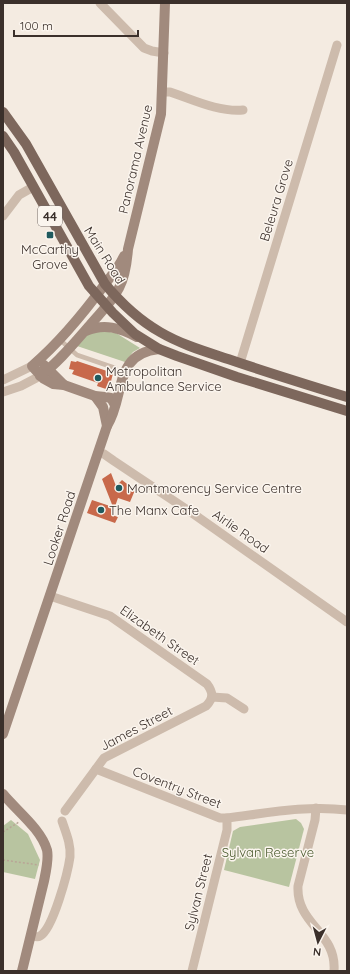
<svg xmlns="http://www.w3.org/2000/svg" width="350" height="974" viewBox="0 0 350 974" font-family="Quicksand,sans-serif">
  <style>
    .green { fill: #b8c4a0 }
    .building { fill: #c8694b }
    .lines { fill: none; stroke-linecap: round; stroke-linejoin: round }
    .path { stroke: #b9a596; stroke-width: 1.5; stroke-dasharray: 2 2; stroke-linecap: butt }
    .lane { stroke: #cdbbac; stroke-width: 4.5 }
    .street { stroke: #cdbbac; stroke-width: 9 }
    .secondary { stroke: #a18a7d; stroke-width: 10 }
    .primary { stroke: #7d675c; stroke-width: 10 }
    .poi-dot { fill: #1f5a5e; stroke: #fbf5ee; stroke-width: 1.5 }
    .labels { text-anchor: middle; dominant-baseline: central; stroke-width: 3; stroke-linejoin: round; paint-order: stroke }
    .shield { fill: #fbf5ee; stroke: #756b66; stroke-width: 1 }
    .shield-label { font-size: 12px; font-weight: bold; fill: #3b302b }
    .street-label { font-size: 13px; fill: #3b302b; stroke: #fbf5ee }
    .poi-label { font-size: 13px; fill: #3b302b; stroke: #fbf5ee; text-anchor: start }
    .park-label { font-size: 13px; fill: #4a5a2e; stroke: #fbf5ee }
  </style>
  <rect width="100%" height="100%" fill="#f4ebe1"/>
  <!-- green -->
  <g class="green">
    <polygon points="96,330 116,333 140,348 133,352 125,362 77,346 86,336"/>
    <polygon points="296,819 301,823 304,829 289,887 224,870 233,831 240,827"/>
    <polygon points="11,820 28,834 40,860 35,879 3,872 3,826"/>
  </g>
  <!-- building -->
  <g class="building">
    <polygon points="71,361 76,362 77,361 113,373 109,390 97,386 98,383 72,374 74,370 69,369"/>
    <polygon points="111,473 116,486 122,480 135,490 130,502 118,498 112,515 118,517 115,523 87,513 92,500 113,507 102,479"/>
  </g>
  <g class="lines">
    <!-- path -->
    <g class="path">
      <polyline points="3,832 19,822"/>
      <polyline points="3,860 39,865"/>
    </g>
    <!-- lane -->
    <polyline class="lane" points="59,339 77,355 115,368"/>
    <!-- street -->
    <g class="street">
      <polyline points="100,3 144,48 152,51 164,53"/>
      <path d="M 162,92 L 170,92 C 194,100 218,112 243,110"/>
      <polyline points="3,216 19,195 33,187"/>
      <polyline points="240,363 337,45"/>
      <polyline points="3,380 32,366"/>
      <polyline points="3,392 21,386 40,376"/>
      <polyline points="98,453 104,454 114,461 195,515 347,622"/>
      <path d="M 50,596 L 110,616 L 207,684 C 213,692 214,698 206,706 L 104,758 L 65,811"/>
      <polyline points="212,697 227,698 244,709"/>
      <path d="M 96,769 L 220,818 L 227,818 C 267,813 307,805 347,810"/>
      <path d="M 316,808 L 315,820 L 298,886 C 296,925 337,932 334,971"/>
      <path d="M 31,936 C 34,936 37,938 40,936 C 53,929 68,872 70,857 C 71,844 66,833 62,821"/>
      <polyline points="192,971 227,830 227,818"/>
    </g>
    <!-- secondary -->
    <g class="secondary">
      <path d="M 86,331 C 104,323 120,328 137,337"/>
      <polyline points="44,365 64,385"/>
      <path d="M 40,376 C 59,362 75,342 90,325 C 100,313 112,302 119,288 C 125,277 127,262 128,249 L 161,114 L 165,3"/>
      <polyline points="95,396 103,407 107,426"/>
      <path d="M 115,405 L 111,398 L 105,397 L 95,396 L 64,385 L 53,384 L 44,379 L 32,366 C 60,342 83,314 105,284 C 112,275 119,267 124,256"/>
      <path d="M 3,734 L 107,426 C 126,396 112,354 159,349"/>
      <path d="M 3,794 C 17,811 41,829 47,850 C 49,859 46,871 44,881 L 22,971"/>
    </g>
    <!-- primary -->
    <g class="primary">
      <path d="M 3,112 L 26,144 L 105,284 C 120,302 139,320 160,332 C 182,345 207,352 231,360 C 269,373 308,385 347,397"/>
      <polyline points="3,136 14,152 89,286 113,313 135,334 159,349 177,356 237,377 347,411"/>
    </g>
  </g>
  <!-- markers -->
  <g class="poi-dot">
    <rect x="46" y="231" width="8" height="8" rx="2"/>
    <circle cx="98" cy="378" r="4"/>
    <circle cx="119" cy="488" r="4"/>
    <circle cx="101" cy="510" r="4"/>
  </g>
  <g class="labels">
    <!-- shield labels -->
    <rect class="shield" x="38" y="206" width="24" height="20" rx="3"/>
    <g class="shield-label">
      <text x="50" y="216">44</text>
    </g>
    <!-- street labels -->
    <g class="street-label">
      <text transform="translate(135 159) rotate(-77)">Panorama Avenue</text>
      <text transform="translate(276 200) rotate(-73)">Beleura Grove</text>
      <text transform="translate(105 255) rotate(58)">Main Road</text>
      <text transform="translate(59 528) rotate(-72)">Looker Road</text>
      <text transform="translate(241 531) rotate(35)">Airlie Road</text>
      <text transform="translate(160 635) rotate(35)">Elizabeth Street</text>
      <text transform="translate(136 728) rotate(-28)">James Street</text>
      <text transform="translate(177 787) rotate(21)">Coventry Street</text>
      <text transform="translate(198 892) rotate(-76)">Sylvan Street</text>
    </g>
    <!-- poi labels -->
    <g class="poi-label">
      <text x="50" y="249" text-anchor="middle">McCarthy<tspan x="50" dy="15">Grove</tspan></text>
      <text x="106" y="371">Metropolitan<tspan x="106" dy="15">Ambulance Service</tspan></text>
      <text x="127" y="488">Montmorency Service Centre</text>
      <text x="109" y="510">The Manx Cafe</text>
    </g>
    <!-- park labels -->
    <g class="park-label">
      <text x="268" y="852">Sylvan Reserve</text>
    </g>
  </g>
  <!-- border -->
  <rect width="350" height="974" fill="none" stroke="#3b302b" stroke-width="8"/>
  <!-- north arrow -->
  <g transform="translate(318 942) rotate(186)" stroke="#fbf5ee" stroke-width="3" paint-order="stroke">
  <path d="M0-3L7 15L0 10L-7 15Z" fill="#3b302b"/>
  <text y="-6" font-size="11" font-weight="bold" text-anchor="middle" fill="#3b302b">N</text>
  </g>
  <!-- scale -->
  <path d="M14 30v6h124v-6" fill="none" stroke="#3b302b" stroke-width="2"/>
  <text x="20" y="30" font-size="12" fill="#3b302b" stroke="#fbf5ee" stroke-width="3" paint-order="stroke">100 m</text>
</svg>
